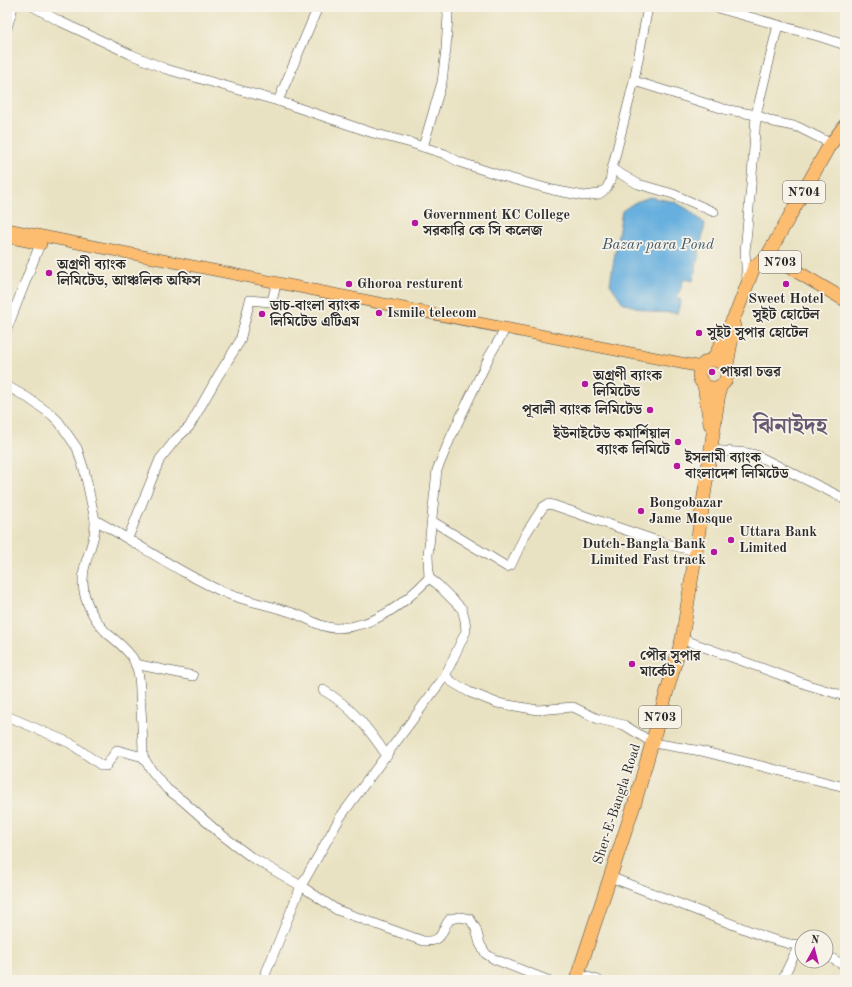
<svg xmlns="http://www.w3.org/2000/svg" width="852" height="987" viewBox="0 0 852 987" font-family="'Old Standard TT','Noto Serif Bengali',serif">
  <style>
    .water { fill: #66afde; stroke: #486d84 }
    .lines { fill: none; stroke-linecap: round; stroke-linejoin: round }
    .minor-casing { stroke: #484642; stroke-width: 10 }
    .major-casing { stroke: #484642; stroke-width: 12 }
    .highway-casing { stroke: #484642; stroke-width: 14 }
    .minor { stroke: #fff; stroke-width: 9 }
    .major { stroke: #fcbd6f; stroke-width: 11 }
    .highway { stroke: #fcbd6f; stroke-width: 13 }
    .poi-dot { fill: #b5179e; stroke: #f7f3e8; stroke-width: 1.5 }
    .labels { text-anchor: middle; dominant-baseline: central; stroke-width: 3.5; stroke-linejoin: round; paint-order: stroke }
    .shield { fill: #f7f3e8; stroke: #686764; stroke-width: 1 }
    .shield-label { font-size: 13px; font-weight: bold; fill: #2b2b2b }
    .poi-label { font-size: 14px; font-weight: bold; fill: #2b2b2b; stroke: #f7f3e8; text-anchor: start }
    .street-label { font-size: 14px; fill: #2b2b2b; stroke: #f7f3e8 }
    .water-label { font-size: 15px; font-style: italic; fill: #40596a; stroke: #f7f3e8 }
    .town-label { font-size: 22px; font-weight: bold; fill: #665a72; stroke: #f7f3e8 }
  </style>
  <rect width="100%" height="100%" fill="#f7f3e8"/>
  <filter id="ink" filterUnits="userSpaceOnUse"><feTurbulence type="fractalNoise" baseFrequency=".025" numOctaves="2"/><feDisplacementMap in="SourceGraphic" scale="8" xChannelSelector="R" yChannelSelector="G"/><feConvolveMatrix kernelMatrix="1 2 1 2 8 2 1 2 1" color-interpolation-filters="sRGB"/></filter>
  <filter id="wash" filterUnits="userSpaceOnUse"><feTurbulence type="fractalNoise" baseFrequency=".012" numOctaves="4" result="noise"/><feDisplacementMap in="SourceGraphic" scale="16" xChannelSelector="R" yChannelSelector="G"/><feGaussianBlur stdDeviation="0.9" result="paint"/><feColorMatrix in="noise" values="0 0 0 0 0 0 0 0 0 0 0 0 0 0 0 0 0 1.4 0 .05"/><feComposite in="paint" operator="in"/></filter>
  <g filter="url(#wash)">
    <rect width="100%" height="100%" fill="#e9e2c2"/>
    <!-- water -->
    <polygon class="water" points="650,197 675,202 689,210 705,224 693,281 684,279 677,298 681,300 677,313 652,312 623,303 610,284 622,211 634,203"/>
  </g>
  <g filter="url(#ink)">
    <g class="lines">
      <defs>
        <g id="minor">
          <polyline points="34,7 59,21 130,54 166,69 278,101 373,133 411,143 423,147"/>
          <polyline points="447,7 448,15 446,49 442,82 423,147 445,154 459,162 502,176 553,190 584,196 599,194 606,189 610,182 612,169"/>
          <polyline points="648,7 634,81 612,169 638,184 673,194 714,212"/>
          <polyline points="714,7 821,37 845,45"/>
          <polyline points="7,28 13,7"/>
          <polyline points="634,81 724,109 756,115 774,122 798,127 832,144"/>
          <polyline points="278,101 318,7"/>
          <polyline points="747,280 745,252 753,163 756,115 778,25"/>
          <polyline points="7,329 40,244"/>
          <path d="M 7,386 L 28,398 L 52,415 L 59,422 L 77,448 L 85,473 L 95,520 C 139,544 183,575 228,594 C 249,602 274,606 296,614 C 310,619 322,629 338,628 C 375,627 405,603 429,578"/>
          <polyline points="711,450 748,453 756,455 845,499"/>
          <path d="M 95,520 C 95,526 95,533 93,539 C 88,559 80,570 84,592 C 87,607 97,624 108,634 C 117,641 125,648 132,657 C 142,673 139,691 141,708 C 142,724 143,740 143,757"/>
          <polyline points="432,521 507,567 511,565 525,535 543,507 548,504 553,505 666,544 696,551"/>
          <polyline points="128,538 160,459 176,439 189,427 218,376 240,341 250,300 270,302 272,301 275,289"/>
          <polyline points="682,639 808,685 845,696"/>
          <polyline points="135,664 193,676"/>
          <polyline points="445,676 452,682 469,692 497,703 538,710 573,707 598,719 624,725 653,743 701,751 845,787"/>
          <path d="M 323,690 C 351,706 369,729 387,756"/>
          <path d="M 7,716 L 70,743 L 102,766 L 106,766 L 116,751 L 117,750 L 143,757 L 152,771 L 167,789 L 183,801 L 218,832 L 251,857 L 301,886 L 337,910 L 423,941 C 445,942 439,932 450,919 L 460,917 L 470,919 L 476,929 L 480,944 L 486,954 L 494,959 L 547,980"/>
          <polyline points="610,877 768,938 790,944 802,945"/>
          <polyline points="826,955 845,966"/>
          <polyline points="578,974 598,980"/>
          <polyline points="263,980 301,886 341,816 445,676 466,631 465,620 462,609 437,584 429,578 428,555 437,470 450,439 490,355 503,333"/>
          <polyline points="782,980 799,945"/>
        </g>
        <g id="major">
          <polyline points="7,229 701,367"/>
          <polyline points="7,237 41,244"/>
        </g>
        <g id="highway">
          <polyline points="765,260 828,148 845,125"/>
          <polyline points="713,360 737,311 754,267 761,261 770,260 784,264 845,300"/>
          <circle cx="713" cy="374" r="14"/>
          <polyline points="726,370 734,326"/>
          <polyline points="704,385 710,424"/>
          <polyline points="576,980 635,802 682,639 696,551 720,386"/>
        </g>
      </defs>
      <!-- minor casing -->
      <use href="#minor" class="minor-casing"/>
      <!-- major casing -->
      <use href="#major" class="major-casing"/>
      <!-- highway casing -->
      <use href="#highway" class="highway-casing"/>
      <!-- minor -->
      <use href="#minor" class="minor"/>
      <!-- major -->
      <use href="#major" class="major"/>
      <!-- highway -->
      <use href="#highway" class="highway"/>
    </g>
  </g>
  <!-- markers -->
  <g class="poi-dot">
    <circle cx="415" cy="223" r="4"/>
    <circle cx="49" cy="273" r="4"/>
    <circle cx="349" cy="284" r="4"/>
    <circle cx="786" cy="284" r="4"/>
    <circle cx="379" cy="313" r="4"/>
    <circle cx="262" cy="314" r="4"/>
    <circle cx="699" cy="333" r="4"/>
    <circle cx="712" cy="372" r="4"/>
    <circle cx="585" cy="384" r="4"/>
    <circle cx="650" cy="410" r="4"/>
    <circle cx="678" cy="442" r="4"/>
    <circle cx="677" cy="466" r="4"/>
    <circle cx="641" cy="511" r="4"/>
    <circle cx="731" cy="540" r="4"/>
    <circle cx="714" cy="552" r="4"/>
    <circle cx="632" cy="664" r="4"/>
  </g>
  <g class="labels">
    <!-- shield labels -->
    <g class="shield">
      <rect x="783" y="181" width="42" height="22" rx="3"/>
      <rect x="759" y="251" width="42" height="22" rx="3"/>
      <rect x="639" y="706" width="42" height="22" rx="3"/>
    </g>
    <g class="shield-label">
      <text x="804" y="192">N704</text>
      <text x="780" y="262">N703</text>
      <text x="660" y="717">N703</text>
    </g>
    <!-- poi labels -->
    <g class="poi-label">
      <text x="423" y="215">Government KC College<tspan x="423" dy="16">সরকারি কে সি কলেজ</tspan></text>
      <text x="57" y="265">অগ্রণী ব্যাংক<tspan x="57" dy="16">লিমিটেড, আঞ্চলিক অফিস</tspan></text>
      <text x="357" y="284">Ghoroa resturent</text>
      <text x="786" y="299" text-anchor="middle">Sweet Hotel<tspan x="786" dy="16">সুইট হোটেল</tspan></text>
      <text x="270" y="306">ডাচ-বাংলা ব্যাংক<tspan x="270" dy="16">লিমিটেড এটিএম</tspan></text>
      <text x="387" y="313">Ismile telecom</text>
      <text x="707" y="333">সুইট সুপার হোটেল</text>
      <text x="720" y="372">পায়রা চত্তর</text>
      <text x="593" y="376">অগ্রণী ব্যাংক<tspan x="593" dy="16">লিমিটেড</tspan></text>
      <text x="642" y="410" text-anchor="end">পূবালী ব্যাংক লিমিটেড</text>
      <text x="670" y="434" text-anchor="end">ইউনাইটেড কমার্শিয়াল<tspan x="670" dy="16">ব্যাংক লিমিটে</tspan></text>
      <text x="685" y="458">ইসলামী ব্যাংক<tspan x="685" dy="16">বাংলাদেশ লিমিটেড</tspan></text>
      <text x="649" y="503">Bongobazar<tspan x="649" dy="16">Jame Mosque</tspan></text>
      <text x="739" y="532">Uttara Bank<tspan x="739" dy="16">Limited</tspan></text>
      <text x="706" y="544" text-anchor="end">Dutch-Bangla Bank<tspan x="706" dy="16">Limited Fast track</tspan></text>
      <text x="640" y="656">পৌর সুপার<tspan x="640" dy="16">মার্কেট</tspan></text>
    </g>
    <!-- street labels -->
    <g class="street-label">
      <text transform="translate(617 804) rotate(-72)">Sher-E-Bangla Road</text>
    </g>
    <!-- water labels -->
    <g class="water-label">
      <text x="658" y="245">Bazar para Pond</text>
    </g>
    <!-- town labels -->
    <g class="town-label">
      <text x="790" y="427">ঝিনাইদহ</text>
    </g>
  </g>
  <!-- margin -->
  <rect width="852" height="987" fill="none" stroke="#f7f3e8" stroke-width="24"/>
  <!-- north arrow -->
  <g transform="translate(814 949) rotate(7)"><circle r="19" fill="#f7f3e8" stroke="#a5a39c"/>
  <path d="M0-3L7 15L0 10L-7 15Z" fill="#b5179e"/>
  <text y="-6" font-size="11" font-weight="bold" text-anchor="middle" fill="#2b2b2b">N</text>
  </g>
</svg>
